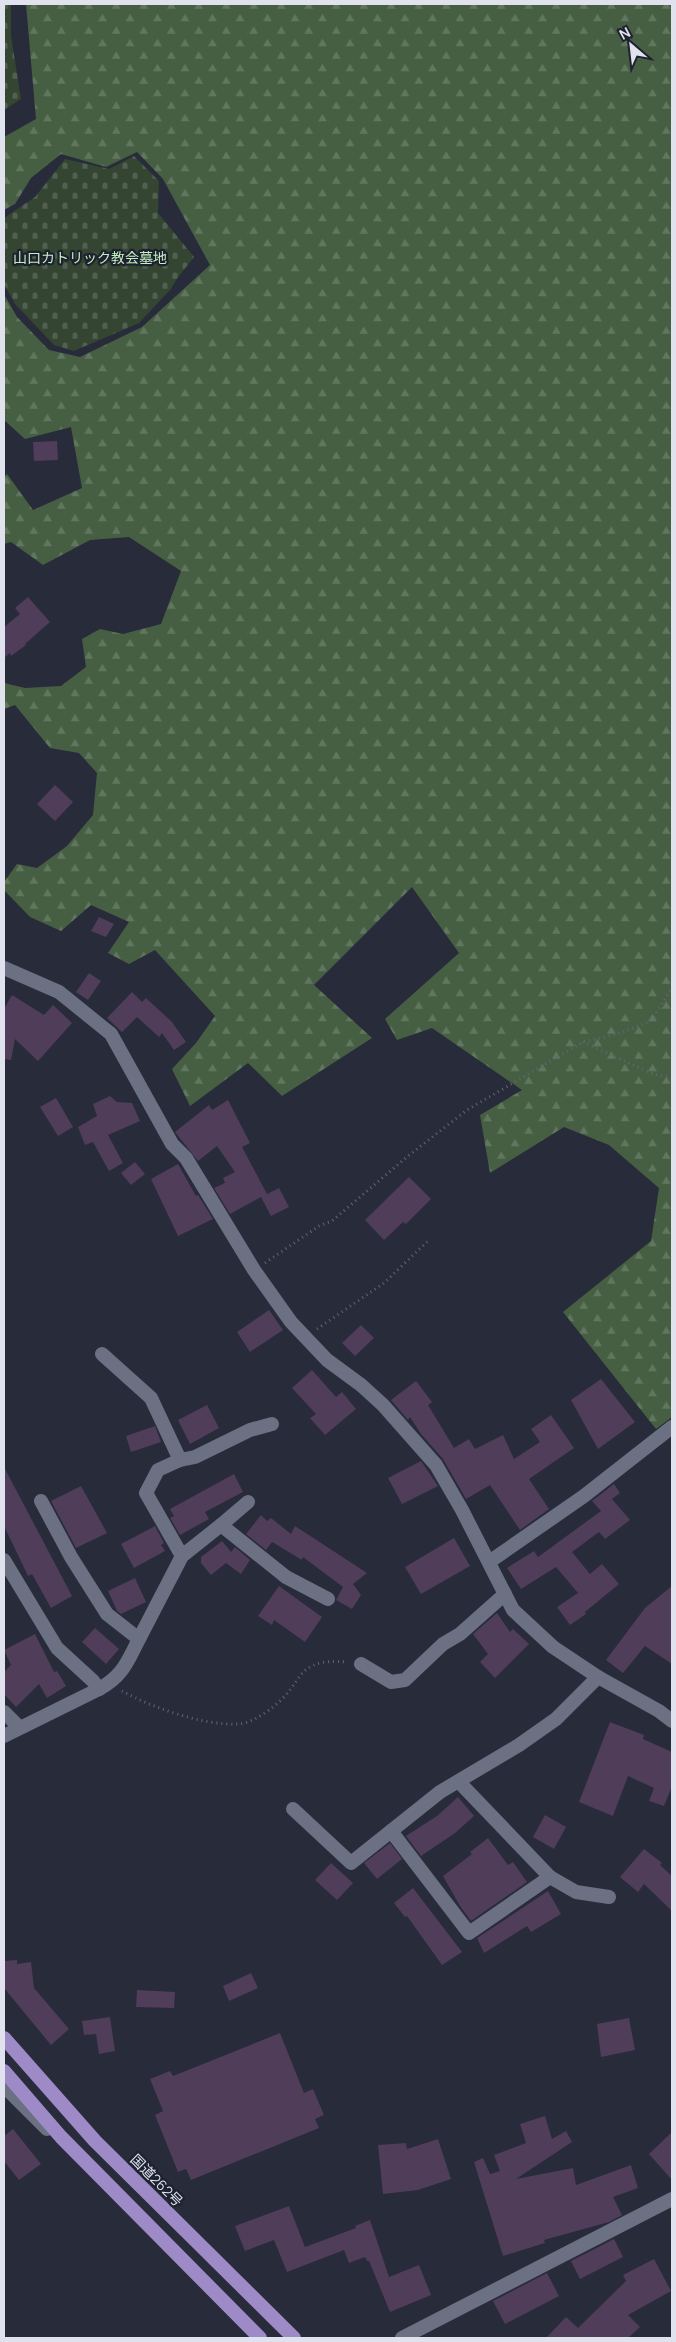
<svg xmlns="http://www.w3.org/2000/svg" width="676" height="2342" viewBox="0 0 676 2342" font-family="Manrope,'Noto Sans JP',sans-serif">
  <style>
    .forest { fill: url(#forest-firs) }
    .cemetery { fill: url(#cemetery-stones) }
    .building { fill: #503d5a }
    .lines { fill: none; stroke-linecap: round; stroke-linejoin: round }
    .path { stroke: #626673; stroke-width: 3; stroke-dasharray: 1 4; stroke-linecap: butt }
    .minor { stroke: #6b7082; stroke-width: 14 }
    .trunk { stroke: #9f8ac8; stroke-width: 14 }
    .labels { text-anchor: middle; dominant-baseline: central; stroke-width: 4.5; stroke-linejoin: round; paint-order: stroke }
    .park-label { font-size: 14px; fill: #c3f0bd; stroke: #1d2130 }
    .street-label { font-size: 14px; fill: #e0e3ed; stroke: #1d2130 }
  </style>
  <defs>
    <pattern id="forest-firs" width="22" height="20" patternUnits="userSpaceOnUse" patternTransform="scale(1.25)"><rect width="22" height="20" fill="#465f43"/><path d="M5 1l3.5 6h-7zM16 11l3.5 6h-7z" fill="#60765e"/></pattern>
    <pattern id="cemetery-stones" width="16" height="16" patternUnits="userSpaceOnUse" patternTransform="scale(1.25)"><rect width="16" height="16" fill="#344532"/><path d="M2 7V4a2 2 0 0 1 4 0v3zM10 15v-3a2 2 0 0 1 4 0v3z" fill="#516050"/></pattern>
  </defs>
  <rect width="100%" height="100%" fill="#272b3a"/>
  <!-- forest -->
  <polygon class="forest" points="26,4 672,4 672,1417 656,1429 563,1312 651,1241 659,1188 609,1145 564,1127 490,1173 480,1115 522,1090 432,1028 397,1040 385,1019 459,953 412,887 314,985 372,1038 282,1096 248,1063 190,1106 172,1069 196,1043 215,1016 155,950 129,964 108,953 129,922 91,905 61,931 30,917 4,890 4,882 17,864 37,868 67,846 93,815 97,773 79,753 50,748 15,705 4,709 4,683 25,688 61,686 86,667 82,639 100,629 123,634 161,624 181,571 129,537 90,540 43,565 11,542 4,544 4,477 7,474 33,510 82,488 71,427 25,439 4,420 4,294 17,317 49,350 80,357 142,327 210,265 163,179 137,152 106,167 61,154 31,178 15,204 4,210 4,137 36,119"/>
  <!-- cemetery -->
  <g class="cemetery">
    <polygon points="4,4 11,4 11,36 21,99 4,110"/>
    <polygon points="134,156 159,181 158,213 194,257 176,280 171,289 139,323 74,351 54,345 15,304 4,284 4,218 35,197 65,159 109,169"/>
  </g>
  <!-- building -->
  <g class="building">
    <polygon points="57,441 58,460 34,461 33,442"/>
    <polygon points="28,597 50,622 25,644 26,645 11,656 10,653 4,658 4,627 20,614 15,608"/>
    <polygon points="55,785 73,802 55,821 37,804"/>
    <polygon points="99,917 114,924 106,937 91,931"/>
    <polygon points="89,973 101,981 88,1000 76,992"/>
    <polygon points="132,992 142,1002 146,998 172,1022 186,1042 174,1050 162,1033 159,1037 137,1017 122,1032 107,1018"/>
    <polygon points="12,995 44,1015 53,1005 72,1023 38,1061 15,1039 11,1060 4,1059 4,1009"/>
    <polygon points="110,1096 117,1102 132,1103 140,1121 108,1135 123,1163 109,1171 93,1142 85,1145 78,1127 97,1116 93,1104"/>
    <polygon points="56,1098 73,1127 58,1136 40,1107"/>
    <polygon points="228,1100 250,1143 242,1147 267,1194 279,1188 289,1207 271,1216 261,1197 230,1214 214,1188 225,1183 223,1178 235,1172 217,1146 198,1161 175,1132 209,1105 212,1110"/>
    <polygon points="135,1162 145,1174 131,1185 121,1173"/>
    <polygon points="178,1164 196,1196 198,1195 213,1219 178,1236 151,1179"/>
    <polygon points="409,1177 431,1199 406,1224 403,1222 384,1240 365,1220"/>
    <polygon points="269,1310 283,1330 250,1352 237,1332"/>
    <polygon points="361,1325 374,1338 355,1356 342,1343"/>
    <polygon points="312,1370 336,1397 342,1392 356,1409 325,1435 310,1418 316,1414 292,1388"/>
    <polygon points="601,1379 635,1422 598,1449 571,1400"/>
    <polygon points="416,1381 432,1402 428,1405 454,1448 469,1439 475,1449 503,1435 514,1459 540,1442 531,1429 551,1415 574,1448 529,1479 549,1509 520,1530 490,1485 466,1499 443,1459 421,1434 410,1417 408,1420 391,1400"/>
    <polygon points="207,1405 219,1428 190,1444 178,1420"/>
    <polygon points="155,1426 161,1442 131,1452 126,1436"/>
    <polygon points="421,1461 438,1486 402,1504 388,1478"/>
    <polygon points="4,1467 72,1596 51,1608 32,1574 28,1576 4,1526"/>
    <polygon points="234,1474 243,1492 205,1512 209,1519 180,1535 170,1518 174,1516 170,1509"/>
    <polygon points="614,1484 620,1493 612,1499 630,1520 605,1539 599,1532 572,1552 590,1574 602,1564 619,1584 585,1612 586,1614 570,1625 557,1607 578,1593 556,1567 521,1589 507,1568 534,1551 538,1557 601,1511 592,1501"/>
    <polygon points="81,1486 107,1533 76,1548 51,1501"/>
    <polygon points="261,1515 267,1521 271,1518 291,1534 295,1526 367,1573 353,1584 361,1595 352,1609 336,1600 343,1587 303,1557 302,1560 272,1542 266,1550 246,1534"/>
    <polygon points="155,1526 164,1543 161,1545 165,1551 134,1568 121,1544"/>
    <polygon points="454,1538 470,1566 421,1594 405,1567"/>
    <polygon points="222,1541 231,1552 235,1547 250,1560 241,1574 226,1563 211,1575 201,1563 201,1557"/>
    <polygon points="135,1578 146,1602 121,1614 117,1611 108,1591"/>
    <polygon points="279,1586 322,1617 305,1642 274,1620 272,1625 258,1616"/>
    <polygon points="672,1586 672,1664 645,1646 623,1673 606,1660 645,1608"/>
    <polygon points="497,1613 510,1632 513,1629 529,1644 495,1678 480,1662 488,1654 473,1634"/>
    <polygon points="95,1628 119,1649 106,1664 82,1642"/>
    <polygon points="35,1634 54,1672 57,1671 66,1686 47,1698 39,1684 16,1707 4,1694 4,1672 11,1665 4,1650"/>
    <polygon points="610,1722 644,1735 643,1739 672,1752 672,1786 664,1806 649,1801 654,1788 628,1776 613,1816 579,1802"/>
    <polygon points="458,1797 474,1816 455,1833 421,1856 406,1836 437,1816"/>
    <polygon points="545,1815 566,1827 554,1849 533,1837"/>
    <polygon points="488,1838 508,1865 513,1862 527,1882 471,1921 460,1906 443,1876 472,1854 470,1852"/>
    <polygon points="390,1843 402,1859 377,1879 364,1863"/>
    <polygon points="644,1849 662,1863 660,1865 672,1876 672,1911 644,1884 638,1892 620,1877"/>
    <polygon points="331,1863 353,1883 337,1900 315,1880"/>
    <polygon points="413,1888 462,1952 442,1965 407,1916 405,1917 394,1903"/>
    <polygon points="548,1891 561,1914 531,1932 527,1926 484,1953 477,1938"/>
    <polygon points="17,1960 17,1964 31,1962 34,1988 69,2029 51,2045 4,1988 4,1961"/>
    <polygon points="251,1973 258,1988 229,2001 223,1986"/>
    <polygon points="137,1990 175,1992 174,2008 136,2007"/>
    <polygon points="110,2017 115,2051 99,2054 96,2034 84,2035 82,2021"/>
    <polygon points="629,2018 635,2050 601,2057 597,2024"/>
    <polygon points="280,2033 304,2093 313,2089 324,2115 315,2119 319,2128 191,2180 186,2169 178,2172 155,2115 163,2111 150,2079 170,2071 173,2076"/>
    <polygon points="545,2116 552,2139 566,2131 572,2142 516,2179 573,2168 576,2185 631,2165 638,2188 613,2197 622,2215 609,2222 544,2240 545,2243 503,2256 474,2162 483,2158 490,2174 500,2171 494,2155 526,2143 520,2124"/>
    <polygon points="13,2129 41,2164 19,2180 4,2161 4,2136"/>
    <polygon points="672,2132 672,2180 649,2154"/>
    <polygon points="438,2139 451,2179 418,2190 383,2194 378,2145 406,2143 407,2149"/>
    <polygon points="289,2206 305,2247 356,2228 355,2226 370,2220 389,2277 419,2265 431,2295 390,2312 369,2261 367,2261 365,2257 349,2263 344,2250 287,2272 274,2240 245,2251 235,2226"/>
    <polygon points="614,2239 623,2257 580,2279 571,2261"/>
    <polygon points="654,2259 671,2291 628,2315 640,2327 628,2338 546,2338 566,2317 578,2328 626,2281 623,2275"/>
    <polygon points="547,2273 559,2296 505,2324 493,2301"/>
  </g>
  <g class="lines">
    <!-- path -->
    <g class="path">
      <polyline points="583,1042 653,1074 672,1078"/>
      <polyline points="265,1263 319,1226 332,1221 408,1156 467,1110 583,1042 618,1034 651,1021 672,988"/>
      <polyline points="317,1329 384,1283 430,1239"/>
      <path d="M 122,1691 C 153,1708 204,1726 239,1724 C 251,1723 264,1714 273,1707 C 305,1683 293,1658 346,1662"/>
    </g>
    <!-- minor -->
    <g class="minor">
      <polyline points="4,968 59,992 111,1034 172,1144 186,1158 254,1270 291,1322 327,1360 361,1385 383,1405 436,1465 462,1510 513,1610 553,1647 598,1677 659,1711 672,1721"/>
      <polyline points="102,1354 151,1398 180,1460"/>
      <polyline points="221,1525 248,1502"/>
      <polyline points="182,1556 146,1493 158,1470 180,1460 195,1457 250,1430 272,1424"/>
      <path d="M 4,1560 L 57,1648 L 93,1681 L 99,1689 C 123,1676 127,1662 139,1639 L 107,1614 L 71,1557 L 41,1501"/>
      <polyline points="489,1562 584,1496 672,1427"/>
      <polyline points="139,1639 182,1556 221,1525 286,1577 328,1599"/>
      <polyline points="361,1664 391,1682 405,1680 443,1644 460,1634 505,1594"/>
      <polyline points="4,1712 19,1727"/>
      <polyline points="4,1736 99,1689"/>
      <polyline points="459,1782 550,1877 576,1892 609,1897"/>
      <polyline points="293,1809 351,1863 440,1792 519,1745 556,1719 598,1677"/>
      <polyline points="391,1831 469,1933 550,1877"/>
      <polyline points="4,2086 47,2129"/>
      <polyline points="402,2338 672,2199"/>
    </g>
    <!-- trunk -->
    <g class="trunk">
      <polyline points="4,2038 95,2141 294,2338"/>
      <polyline points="4,2071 61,2137 260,2338"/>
    </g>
  </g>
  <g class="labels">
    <!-- park labels -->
    <g class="park-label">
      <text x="90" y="257">山口カトリック教会墓地</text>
    </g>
    <!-- street labels -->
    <g class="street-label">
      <text transform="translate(157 2180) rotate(45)">国道262号</text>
    </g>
  </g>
  <!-- border -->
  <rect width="676" height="2342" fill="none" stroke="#e0e3ed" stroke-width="10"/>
  <!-- north arrow -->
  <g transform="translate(631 45) rotate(332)" stroke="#1d2130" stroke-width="4" paint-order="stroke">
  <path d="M0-4L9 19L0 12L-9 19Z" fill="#e0e3ed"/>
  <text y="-8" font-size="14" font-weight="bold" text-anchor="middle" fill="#e0e3ed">N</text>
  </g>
</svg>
